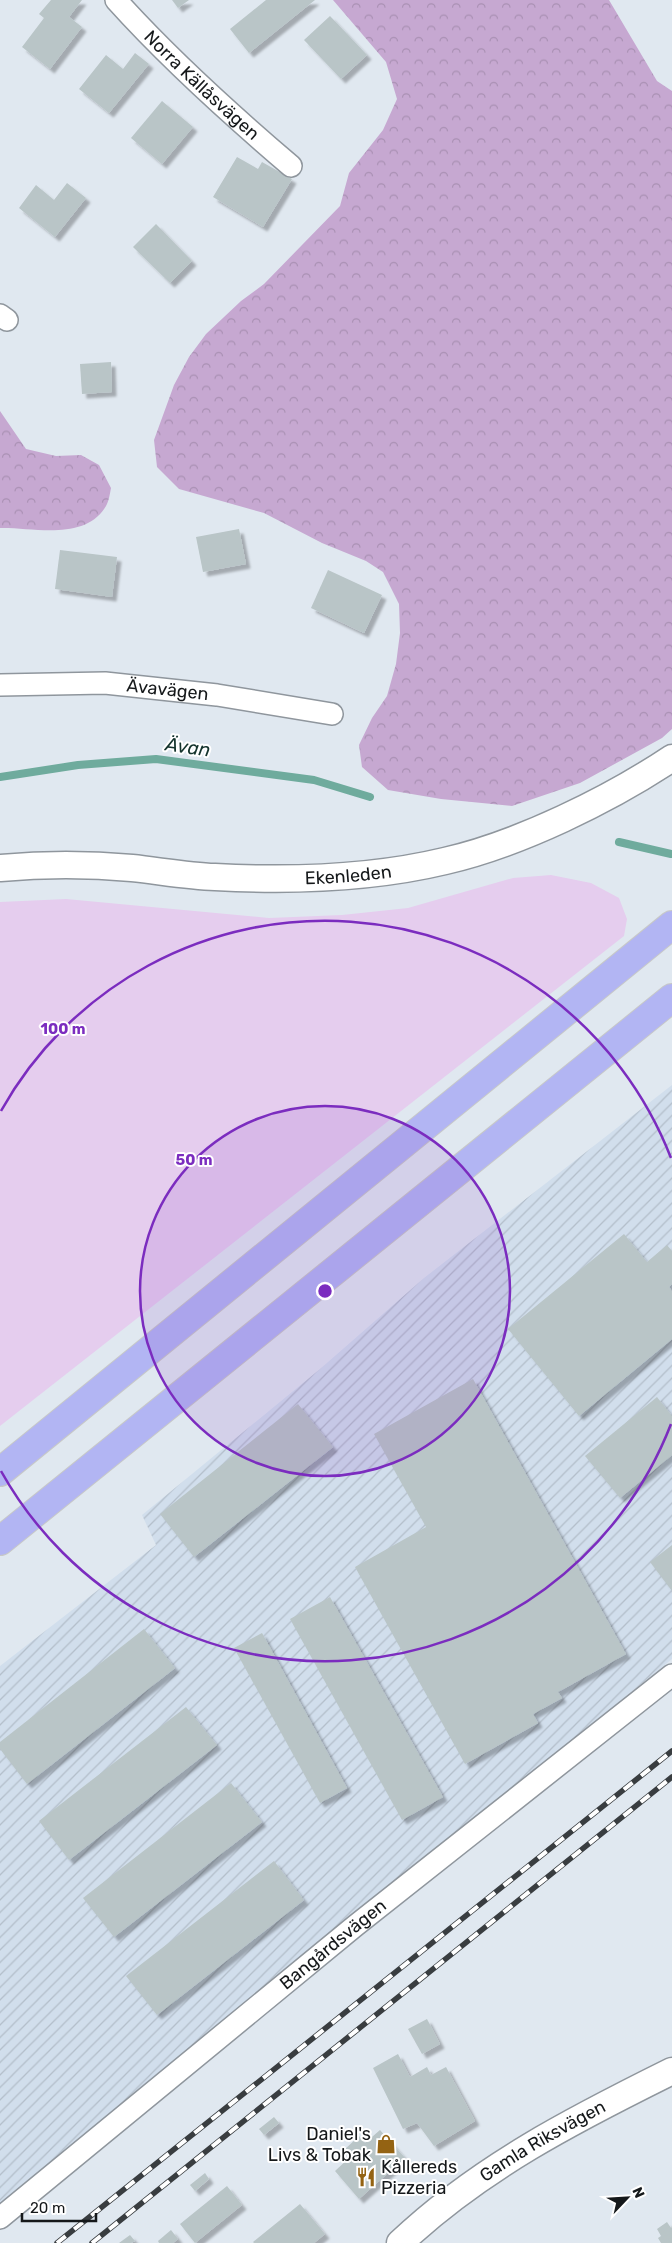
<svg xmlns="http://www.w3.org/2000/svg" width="672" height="2243" viewBox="0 0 672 2243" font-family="Rubik,sans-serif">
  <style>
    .industrial { fill: url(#industrial-furrows) }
    .grass { fill: #e5cdee }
    .forest { fill: url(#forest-crowns) }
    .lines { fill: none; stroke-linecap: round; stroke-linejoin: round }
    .stream { stroke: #6fab9d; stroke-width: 8 }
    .building { fill: #b9c5c7; filter: url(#shadow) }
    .minor-casing { stroke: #8f969d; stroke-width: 24 }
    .tertiary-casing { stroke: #8f969d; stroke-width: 29 }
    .motorway-casing { stroke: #c7c8c8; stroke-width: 30 }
    .minor { stroke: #fff; stroke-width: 21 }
    .tertiary { stroke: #fff; stroke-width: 26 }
    .motorway { stroke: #b2b5f3; stroke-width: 28 }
    .rail-casing { stroke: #393d40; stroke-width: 5.5 }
    .rail { stroke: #fff; stroke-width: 4; stroke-dasharray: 11; stroke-linecap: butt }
    .ring { fill: none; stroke: #7b2cbf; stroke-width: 2.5 }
    .labels { text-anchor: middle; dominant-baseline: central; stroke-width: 4; stroke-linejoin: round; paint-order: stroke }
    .street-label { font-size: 18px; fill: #15181a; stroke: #fff }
    .poi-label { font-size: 18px; fill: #15181a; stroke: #fff; text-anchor: end }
    .water-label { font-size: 19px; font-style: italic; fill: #14332c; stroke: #fff }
    .centre { fill: #7b2cbf; stroke: #fff; stroke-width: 2.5 }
    .ring-label { font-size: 15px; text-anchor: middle; font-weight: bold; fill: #7b2cbf; stroke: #fff; stroke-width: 4; stroke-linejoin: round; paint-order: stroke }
  </style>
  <defs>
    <pattern id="industrial-furrows" width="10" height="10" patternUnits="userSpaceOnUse" patternTransform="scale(1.25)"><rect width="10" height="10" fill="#d1deec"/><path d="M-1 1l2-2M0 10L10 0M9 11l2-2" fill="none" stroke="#b3beca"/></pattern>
    <pattern id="forest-crowns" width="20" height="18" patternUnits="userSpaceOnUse" patternTransform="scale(1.25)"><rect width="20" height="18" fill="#c6a8d1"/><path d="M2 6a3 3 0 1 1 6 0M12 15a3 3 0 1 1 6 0" fill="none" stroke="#a990b3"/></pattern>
    <filter id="shadow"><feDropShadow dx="4.5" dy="4.5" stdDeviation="1" flood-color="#0004"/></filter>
  </defs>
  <rect width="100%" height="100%" fill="#e0e8f0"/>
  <!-- industrial -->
  <polygon class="industrial" points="672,1085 672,1659 0,2204 0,1666 156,1545 142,1515 320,1369 424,1278"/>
  <!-- grass -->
  <polygon class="grass" points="551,875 591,883 619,898 627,919 624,936 0,1426 0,902 66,899 269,918 342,915 408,908 513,878"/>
  <!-- forest -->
  <g class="forest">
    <polygon points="333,0 609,0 657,81 672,91 672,729 662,738 580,783 512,806 441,799 388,790 362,767 359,745 372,718 387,696 396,664 400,633 399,604 383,572 366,561 322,543 264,513 179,489 157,467 154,440 174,385 189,357 206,334 241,301 264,284 340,206 349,173 383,130 397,99 386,62"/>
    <path d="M 0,411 L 26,449 L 56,456 L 81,455 L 99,465 L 111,488 C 110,493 109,501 106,506 C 85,542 32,527 0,528 Z"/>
  </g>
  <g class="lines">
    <!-- stream -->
    <g class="stream">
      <polyline points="0,777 78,765 156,759 314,780 370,797"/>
      <polyline points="619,842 671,854"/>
    </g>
  </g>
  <!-- building -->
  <g class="building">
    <polygon points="51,0 82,0 69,17 82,27 50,69 22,47 44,18 39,14"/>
    <polygon points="172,0 189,0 178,8"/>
    <polygon points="266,0 315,0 249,53 230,29"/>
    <polygon points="330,16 367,55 341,79 304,40"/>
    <polygon points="135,53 149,64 109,113 79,89 106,55 123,69"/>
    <polygon points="162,101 193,127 162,164 131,138"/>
    <polygon points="237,157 258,169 262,162 292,179 263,227 213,197"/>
    <polygon points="67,183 86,198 55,237 19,208 36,185 54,200"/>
    <polygon points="156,224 192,261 170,283 133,247"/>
    <polygon points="111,362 112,392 82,394 80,364"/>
    <polygon points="239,529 246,564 203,572 196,537"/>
    <polygon points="60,550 117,557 112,597 55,589"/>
    <polygon points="328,570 382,595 364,633 311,608"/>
    <polygon points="624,1234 647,1262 667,1245 672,1251 672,1284 669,1287 672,1291 672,1339 579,1416 508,1329"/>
    <polygon points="473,1379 626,1654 558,1692 562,1698 533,1714 538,1723 465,1764 355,1567 426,1527 374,1434"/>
    <polygon points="657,1397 672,1416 672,1455 620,1498 585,1456"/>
    <polygon points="298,1404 333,1447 194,1557 160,1514"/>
    <polygon points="672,1545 672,1591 650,1562"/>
    <polygon points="330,1597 443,1797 402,1820 290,1619"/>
    <polygon points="144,1629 175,1668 27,1784 0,1749 0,1742"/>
    <polygon points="262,1633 347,1788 320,1803 234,1648"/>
    <polygon points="186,1707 217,1745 69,1860 39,1821"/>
    <polygon points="231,1783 262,1822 114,1937 83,1898"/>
    <polygon points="274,1861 304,1900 157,2015 126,1976"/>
    <polygon points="427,2019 440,2044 422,2054 408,2029"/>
    <polygon points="398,2054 410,2077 427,2067 431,2075 446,2067 475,2121 434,2146 417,2123 403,2129 373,2068"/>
    <polygon points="274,2117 279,2123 264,2135 259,2129"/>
    <polygon points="380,2130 405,2158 359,2199 335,2171 350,2157 344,2150 359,2136 365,2143"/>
    <polygon points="205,2173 209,2179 195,2191 190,2185"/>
    <polygon points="227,2186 242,2205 195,2243 180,2224"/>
    <polygon points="300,2204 325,2234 314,2243 254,2243 253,2242"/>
    <polygon points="667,2222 671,2228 672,2227 672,2243 661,2243 658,2238 661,2236 657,2229"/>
    <polygon points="171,2230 178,2239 173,2243 159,2243 158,2241"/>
    <polygon points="130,2235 135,2241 131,2243 119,2243"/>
  </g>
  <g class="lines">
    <defs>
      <g id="minor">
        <path id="s1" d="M 116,0 C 170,60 230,114 291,166"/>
        <polyline points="0,315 7,320"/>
        <path id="s2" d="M 0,685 L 105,683 L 217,695 L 332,714"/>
        <path id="s3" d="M 0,2218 L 355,1926 L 672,1675"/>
      </g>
      <g id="tertiary">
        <path id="s4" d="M 0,868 C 43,864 89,864 132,868 C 160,871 188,876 215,877 C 292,881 370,879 445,861 C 519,844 609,800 672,758"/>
        <path id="s5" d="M 400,2243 C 479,2168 575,2119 672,2071"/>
      </g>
      <g id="motorway">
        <polyline points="0,1472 672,925"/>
        <polyline points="0,1541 672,998"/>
      </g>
    </defs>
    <!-- minor casing -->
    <use href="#minor" class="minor-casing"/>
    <!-- tertiary casing -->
    <use href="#tertiary" class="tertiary-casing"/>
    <!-- motorway casing -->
    <use href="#motorway" class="motorway-casing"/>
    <!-- minor -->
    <use href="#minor" class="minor"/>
    <!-- tertiary -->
    <use href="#tertiary" class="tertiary"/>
    <!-- motorway -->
    <use href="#motorway" class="motorway"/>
    <defs>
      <g id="rail">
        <polyline points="57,2243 672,1751"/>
        <polyline points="92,2243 672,1777"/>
      </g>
    </defs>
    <!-- rail casing -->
    <use href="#rail" class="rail-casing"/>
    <!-- rail -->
    <use href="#rail" class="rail"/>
  </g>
  <!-- distance rings -->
  <circle cx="325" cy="1291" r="185" fill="#7b2cbf" fill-opacity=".12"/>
  <g class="ring">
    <circle cx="325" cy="1291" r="185"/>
    <path d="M671 1424A371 371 0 0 1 1 1471M1 1111A371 371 0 0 1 671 1158"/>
  </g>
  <!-- icons -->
  <defs>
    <symbol id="shop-bare" viewBox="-9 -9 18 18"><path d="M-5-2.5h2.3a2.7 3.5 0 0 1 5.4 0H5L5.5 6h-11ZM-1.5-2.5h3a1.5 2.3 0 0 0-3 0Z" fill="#946313" stroke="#fff" stroke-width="2.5" paint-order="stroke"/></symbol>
    <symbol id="restaurant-bare" viewBox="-9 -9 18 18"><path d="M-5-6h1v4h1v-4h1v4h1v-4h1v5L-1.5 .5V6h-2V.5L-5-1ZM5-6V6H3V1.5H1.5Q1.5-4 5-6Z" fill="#946313" stroke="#fff" stroke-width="2.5" paint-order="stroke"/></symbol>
  </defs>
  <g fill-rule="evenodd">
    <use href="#shop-bare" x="372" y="2130" width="28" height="28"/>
    <use href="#restaurant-bare" x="352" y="2163" width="28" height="28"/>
  </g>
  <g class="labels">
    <!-- street labels -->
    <g class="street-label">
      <text stroke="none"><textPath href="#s1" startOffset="121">Norra Källåsvägen</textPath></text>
      <text stroke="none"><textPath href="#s2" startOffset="168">Ävavägen</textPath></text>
      <text stroke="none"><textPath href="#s4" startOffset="349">Ekenleden</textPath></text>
      <text stroke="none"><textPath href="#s3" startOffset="431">Bangårdsvägen</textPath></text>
      <text stroke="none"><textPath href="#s5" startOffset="176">Gamla Riksvägen</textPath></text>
    </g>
    <!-- poi labels -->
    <g class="poi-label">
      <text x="371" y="2134">Daniel's<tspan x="371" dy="21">Livs &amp; Tobak</tspan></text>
      <text x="381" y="2167" text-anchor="start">Kållereds<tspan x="381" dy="21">Pizzeria</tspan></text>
    </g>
    <!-- water labels -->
    <g class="water-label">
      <text transform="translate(188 747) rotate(8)">Ävan</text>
    </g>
  </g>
  <circle cx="325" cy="1291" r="8" class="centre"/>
  <g class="ring-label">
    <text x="63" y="1034">100 m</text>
    <text x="194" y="1165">50 m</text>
  </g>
  <!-- north arrow -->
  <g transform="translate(627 2198) rotate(65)" stroke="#ffffff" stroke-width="4" paint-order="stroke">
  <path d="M0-4L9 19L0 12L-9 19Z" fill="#15181a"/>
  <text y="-8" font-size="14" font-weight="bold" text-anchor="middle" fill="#15181a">N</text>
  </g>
  <!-- scale -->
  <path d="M22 2213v8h74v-8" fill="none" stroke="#15181a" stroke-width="2.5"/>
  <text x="30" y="2213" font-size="15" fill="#15181a" stroke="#ffffff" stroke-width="4" paint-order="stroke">20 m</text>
</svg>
